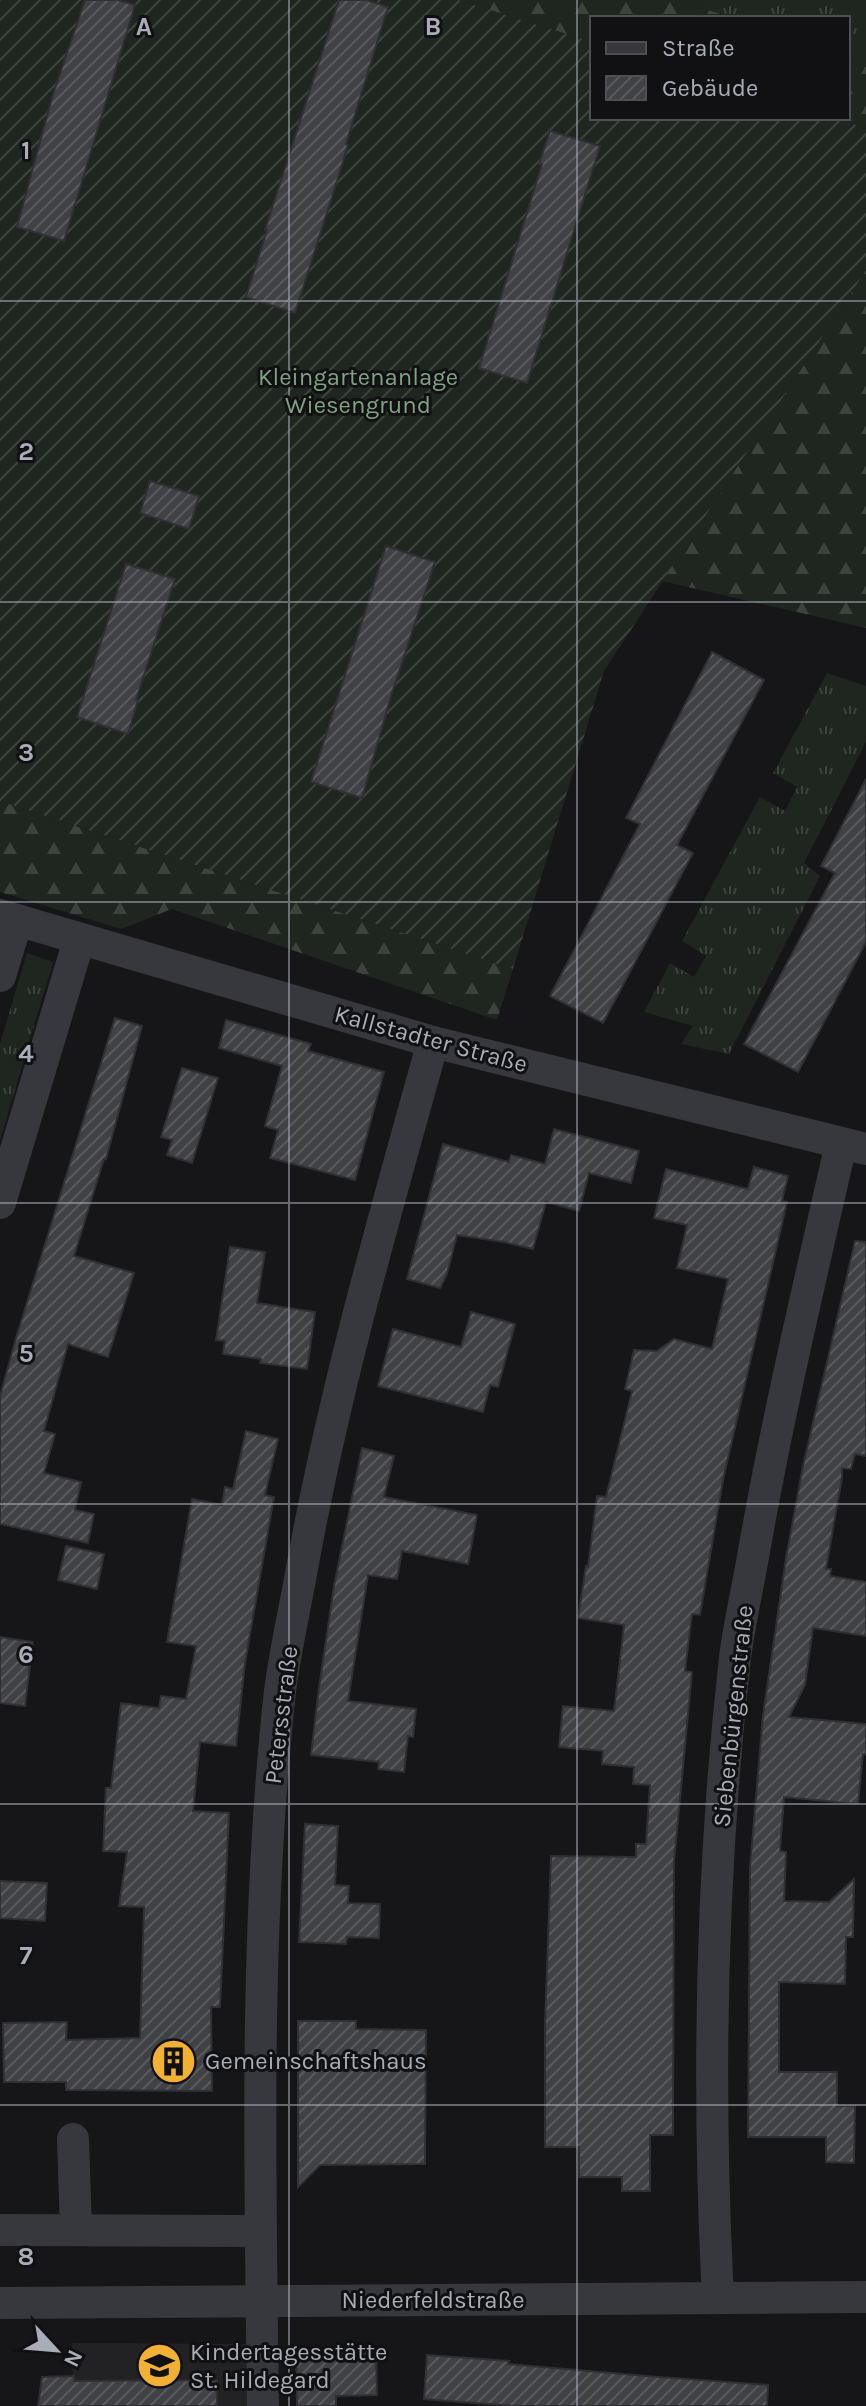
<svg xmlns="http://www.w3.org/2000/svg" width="866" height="2406" viewBox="0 0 866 2406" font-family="Karla,sans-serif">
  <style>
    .built { fill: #222225 }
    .grass { fill: url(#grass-tufts) }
    .forest { fill: url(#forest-firs) }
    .garden { fill: url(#garden-furrows) }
    .building { fill: url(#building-hatch); stroke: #303034; stroke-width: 2 }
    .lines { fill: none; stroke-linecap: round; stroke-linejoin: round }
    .minor { stroke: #37383d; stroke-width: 32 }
    .grid { fill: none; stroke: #a8adb8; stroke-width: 2; stroke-opacity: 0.55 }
    .labels { text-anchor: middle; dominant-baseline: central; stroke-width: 6; stroke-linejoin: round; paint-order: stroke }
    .park-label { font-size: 24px; fill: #7fa381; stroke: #111113 }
    .street-label { font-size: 24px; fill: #a8adb8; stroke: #111113 }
    .poi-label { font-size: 24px; fill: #a8adb8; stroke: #111113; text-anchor: start }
    .grid-label { font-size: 26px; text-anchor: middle; font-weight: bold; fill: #a8adb8; stroke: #111113; stroke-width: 6; stroke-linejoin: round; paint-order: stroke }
  </style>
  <defs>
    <pattern id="grass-tufts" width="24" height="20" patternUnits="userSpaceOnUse" patternTransform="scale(2)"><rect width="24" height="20" fill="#1e261f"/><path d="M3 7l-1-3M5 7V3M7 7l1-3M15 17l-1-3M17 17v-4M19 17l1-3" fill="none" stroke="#3c433d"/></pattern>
    <pattern id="forest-firs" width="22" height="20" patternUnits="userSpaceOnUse" patternTransform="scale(2)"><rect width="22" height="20" fill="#1e261f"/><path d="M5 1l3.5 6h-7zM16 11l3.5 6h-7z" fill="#3c433d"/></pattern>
    <pattern id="garden-furrows" width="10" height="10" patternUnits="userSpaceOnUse" patternTransform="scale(2)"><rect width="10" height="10" fill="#1e261f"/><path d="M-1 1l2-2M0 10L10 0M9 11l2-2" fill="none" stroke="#3c433d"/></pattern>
    <pattern id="building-hatch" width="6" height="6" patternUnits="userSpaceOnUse" patternTransform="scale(2)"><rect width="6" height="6" fill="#404145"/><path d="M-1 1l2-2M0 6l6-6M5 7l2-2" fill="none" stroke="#595a5e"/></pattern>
  </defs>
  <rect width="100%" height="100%" fill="#161618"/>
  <!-- built -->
  <polygon class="built" points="72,2343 246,2344 247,2406 73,2406"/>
  <!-- grass -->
  <g class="grass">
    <polygon points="679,0 866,0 866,67 848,60 848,18 732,18"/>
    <polygon points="827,673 866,686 866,742 804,863 820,876 729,1054 681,1044 693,1026 644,1012 670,963 694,977 706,956 682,941 760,797 785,811 797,787 773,773"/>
    <polygon points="27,953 53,962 0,1140 0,1044"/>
  </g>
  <!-- forest -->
  <g class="forest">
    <polygon points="458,0 679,0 732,18 592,18 592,42"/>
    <polygon points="848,60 866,67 866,128 833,118 848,118"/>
    <polygon points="866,270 866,628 662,581"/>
    <polygon points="0,801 513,969 497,1020 172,909 121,929 0,892"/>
  </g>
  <!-- garden -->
  <polygon class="garden" points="0,0 458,0 592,42 592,118 833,118 866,128 866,270 604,671 513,969 0,801"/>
  <!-- building -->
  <g class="building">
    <polygon points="85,0 118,0 135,5 64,241 17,227 53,94"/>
    <polygon points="339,0 366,0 388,7 346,144 348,145 338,178 295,313 246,297 267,230 265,230"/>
    <polygon points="550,131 600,146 527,383 479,368 542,164 539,164"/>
    <polygon points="150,481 199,496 189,529 140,513"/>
    <polygon points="386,546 435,562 391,696 362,798 311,782"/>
    <polygon points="126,564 175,579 136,700 138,700 128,734 77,717"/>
    <polygon points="712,652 764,680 677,845 693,853 603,1023 550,996 640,824 626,818"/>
    <polygon points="866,779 866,942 798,1072 744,1044 835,873 821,866"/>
    <polygon points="115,1018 142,1026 106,1159 104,1159 74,1256 134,1273 108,1357 68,1344 44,1431 55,1434 44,1473 81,1482 75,1510 94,1514 88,1543 0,1524 0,1396 16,1338"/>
    <polygon points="226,1020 311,1044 308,1051 384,1072 355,1180 270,1158 278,1130 265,1126 282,1066 219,1048"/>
    <polygon points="182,1068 218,1078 192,1163 167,1155 172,1140 161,1137"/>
    <polygon points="554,1129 639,1151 631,1183 589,1173 579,1211 546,1202 533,1249 504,1242 457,1235 447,1274 440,1288 407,1279 443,1144 509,1162 511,1155 545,1164"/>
    <polygon points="754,1167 788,1176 782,1201 787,1202 723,1480 700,1615 692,1614 685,1671 692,1672 674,1862 673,2135 650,2135 650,2191 622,2191 622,2177 579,2177 579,2147 545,2147 545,2024 551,1856 636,1857 636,1844 646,1844 650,1785 633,1784 634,1767 602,1764 603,1751 559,1747 563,1706 614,1711 624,1625 578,1618 586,1566 588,1567 597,1496 606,1497 632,1391 625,1389 634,1350 657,1351 674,1339 712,1349 728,1279 677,1268 687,1225 654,1218 666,1169 748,1189"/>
    <polygon points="855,1241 866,1242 866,1456 855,1454 851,1469 842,1468 842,1478 826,1569 831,1569 830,1576 866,1582 866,1636 813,1628 805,1685 789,1717 866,1724 866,1755 863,1754 858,1804 784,1797 780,1851 786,1852 784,1901 829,1902 854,1879 853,1937 846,1937 845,1984 779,1982 779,2072 837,2072 837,2106 855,2106 854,2163 826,2162 826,2137 748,2137 750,1867 763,1715 786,1558 803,1466"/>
    <polygon points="230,1247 265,1252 257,1303 315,1312 307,1369 260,1363 261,1359 223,1354 225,1341 216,1340"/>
    <polygon points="471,1312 515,1324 498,1387 490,1385 483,1412 378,1386 393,1329 461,1347"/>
    <polygon points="246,1431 278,1439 265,1495 274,1497 245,1663 236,1746 200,1742 193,1811 229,1813 220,2007 211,2007 212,2091 66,2090 66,2082 4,2082 3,2023 67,2022 66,2040 140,2038 144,1907 119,1906 127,1852 103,1851 106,1788 111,1788 121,1703 159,1708 161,1696 186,1699 196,1646 167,1642 192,1499 222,1505 225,1487 233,1489"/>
    <polygon points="362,1448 394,1456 384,1497 477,1515 468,1564 402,1551 397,1579 368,1575 348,1701 416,1709 413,1737 408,1736 404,1772 378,1769 379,1762 311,1755 318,1695 334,1586"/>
    <polygon points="66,1546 104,1554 97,1589 58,1580"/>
    <polygon points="0,1637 33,1642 25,1706 0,1703"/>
    <polygon points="305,1824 338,1826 335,1885 349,1886 348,1903 380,1904 379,1938 347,1937 346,1944 299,1942"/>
    <polygon points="0,1881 47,1883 45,1921 0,1918"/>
    <polygon points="298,2021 356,2021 356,2029 426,2030 425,2164 320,2165 298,2187"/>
    <polygon points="335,2352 376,2352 377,2395 336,2396 336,2406 297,2406 296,2353"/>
    <polygon points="427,2355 509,2361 508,2364 646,2376 768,2385 767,2406 513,2406 424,2399"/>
    <polygon points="74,2376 74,2381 217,2380 217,2406 38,2406 42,2377"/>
  </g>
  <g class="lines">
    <!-- minor -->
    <g class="minor">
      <polyline points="0,915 433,1042 866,1149"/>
      <polyline points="0,976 17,920"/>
      <polyline points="0,1203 79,940"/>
      <polyline points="73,2139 76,2230"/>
      <polyline points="0,2230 261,2231"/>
      <path d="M 718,2298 C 707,2086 711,1870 735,1658 C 739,1625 747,1591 753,1557 C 777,1418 810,1281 841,1144"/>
      <polyline points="0,2303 866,2297"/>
      <path d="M 263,2406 C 260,2168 254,1928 280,1691 C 285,1652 294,1613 301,1574 C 333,1394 384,1218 433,1042"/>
    </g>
  </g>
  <!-- grid -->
  <path class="grid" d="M 289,0 L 289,2406M 577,0 L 577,2406M 0,301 L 866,301M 0,602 L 866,602M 0,902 L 866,902M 0,1203 L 866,1203M 0,1504 L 866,1504M 0,1804 L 866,1804M 0,2105 L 866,2105"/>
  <!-- icons -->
  <defs>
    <symbol id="building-disc" viewBox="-11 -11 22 22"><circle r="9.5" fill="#f2b134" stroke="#111113"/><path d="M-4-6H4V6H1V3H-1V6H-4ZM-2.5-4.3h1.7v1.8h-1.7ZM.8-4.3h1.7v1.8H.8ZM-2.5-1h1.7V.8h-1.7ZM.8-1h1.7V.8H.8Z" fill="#111"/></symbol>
    <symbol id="school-disc" viewBox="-11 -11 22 22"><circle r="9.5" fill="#f2b134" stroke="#111113"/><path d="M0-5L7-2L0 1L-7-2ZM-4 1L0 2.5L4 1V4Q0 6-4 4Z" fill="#111"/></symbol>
  </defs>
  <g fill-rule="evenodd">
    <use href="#building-disc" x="148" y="2036" width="51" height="51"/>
    <use href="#school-disc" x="134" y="2340" width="51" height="51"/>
  </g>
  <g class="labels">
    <!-- park labels -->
    <g class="park-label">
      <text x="358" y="377">Kleingartenanlage<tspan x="358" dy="28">Wiesengrund</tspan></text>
    </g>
    <!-- street labels -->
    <g class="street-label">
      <text transform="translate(431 1039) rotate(15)">Kallstadter Straße</text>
      <text transform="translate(281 1715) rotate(-83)">Petersstraße</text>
      <text transform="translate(733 1716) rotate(-84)">Siebenbürgenstraße</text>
      <text x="433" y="2300">Niederfeldstraße</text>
    </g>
    <!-- poi labels -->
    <g class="poi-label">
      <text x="205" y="2061">Gemeinschaftshaus</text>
      <text x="190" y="2352">Kindertagesstätte<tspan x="190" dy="28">St. Hildegard</tspan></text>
    </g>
  </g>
  <g class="grid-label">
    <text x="144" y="35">A</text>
    <text x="433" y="35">B</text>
    <text x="26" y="159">1</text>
    <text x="26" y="460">2</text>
    <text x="26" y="761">3</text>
    <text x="26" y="1062">4</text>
    <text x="26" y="1362">5</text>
    <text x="26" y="1663">6</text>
    <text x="26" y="1964">7</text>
    <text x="26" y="2265">8</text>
  </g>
  <!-- legend -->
  <rect x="590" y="16" width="260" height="104" fill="#111113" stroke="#4d4f55" stroke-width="2"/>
  <rect x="606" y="42" width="40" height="12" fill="#37383d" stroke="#4d4f55" stroke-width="2"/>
  <text x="662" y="56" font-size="24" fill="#a8adb8">Straße</text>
  <rect x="606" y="76" width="40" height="24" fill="url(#building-hatch)" stroke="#4d4f55" stroke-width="2"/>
  <text x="662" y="96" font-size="24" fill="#a8adb8">Gebäude</text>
  <!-- north arrow -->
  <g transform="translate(56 2350) rotate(116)" stroke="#111113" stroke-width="6" paint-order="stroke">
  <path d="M0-6L14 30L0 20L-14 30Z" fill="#a8adb8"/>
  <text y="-12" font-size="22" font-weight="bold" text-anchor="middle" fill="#a8adb8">N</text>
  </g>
</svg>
